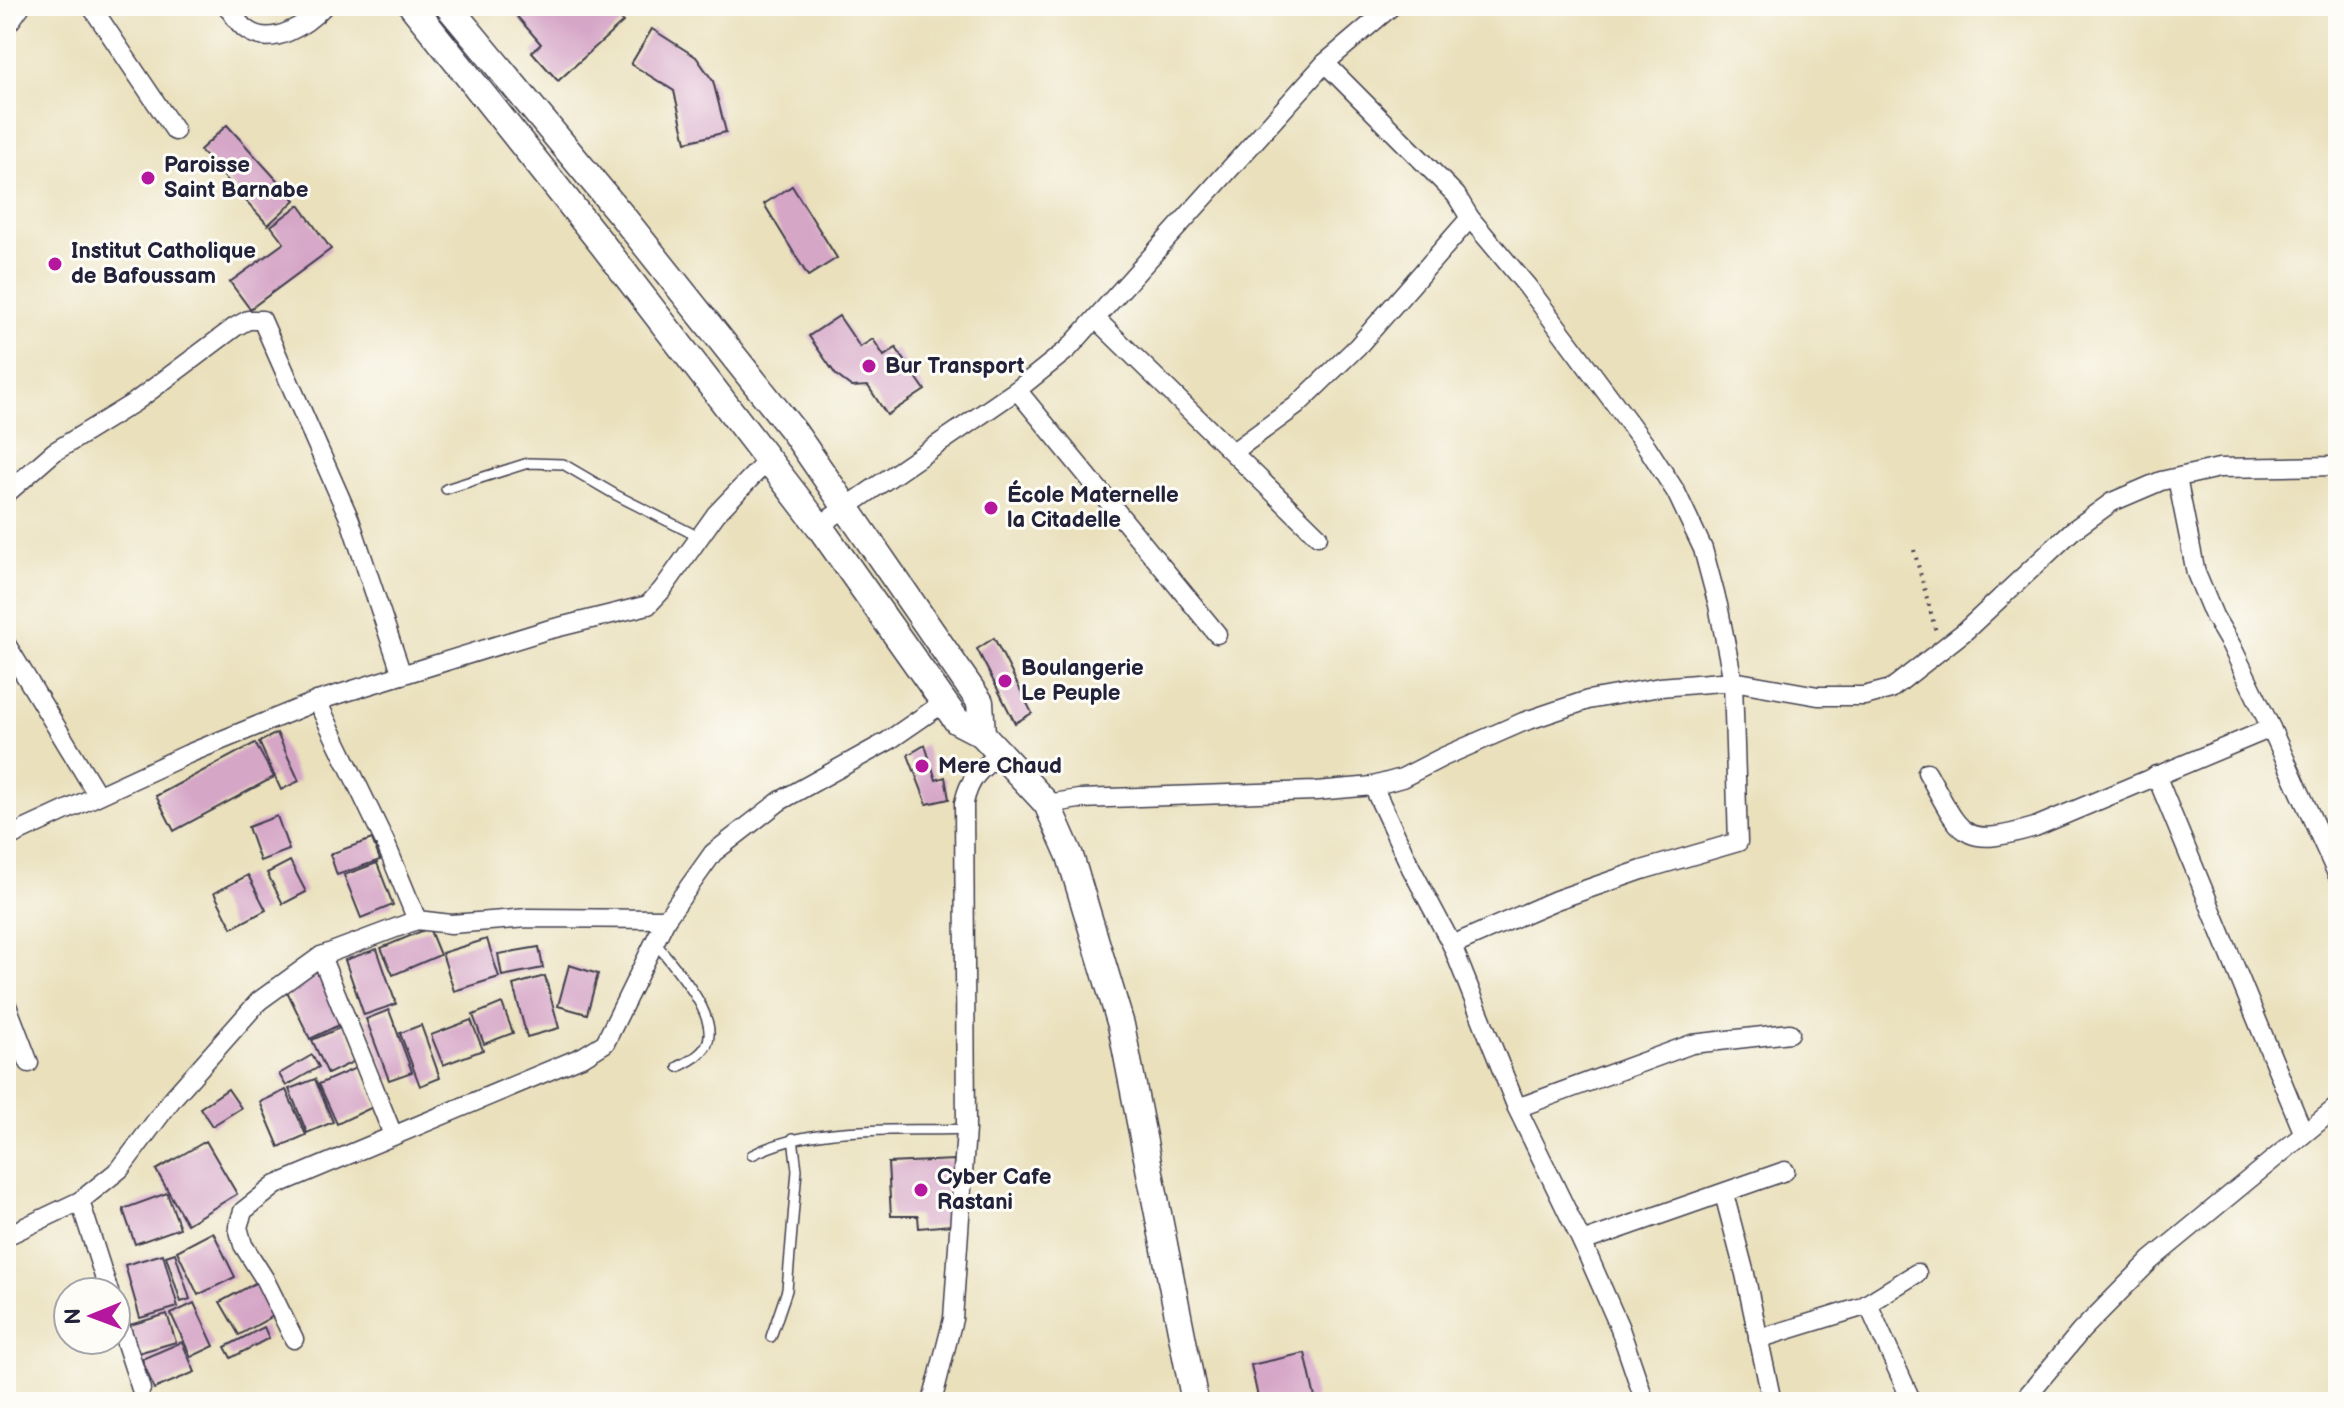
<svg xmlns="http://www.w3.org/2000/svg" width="2344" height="1408" viewBox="0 0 2344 1408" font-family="'Balsamiq Sans',sans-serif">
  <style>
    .building { fill: #d6a6c7 }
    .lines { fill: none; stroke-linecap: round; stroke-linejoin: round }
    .lane-casing { stroke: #403e4e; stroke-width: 12 }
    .street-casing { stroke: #403e4e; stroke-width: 21 }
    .secondary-casing { stroke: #403e4e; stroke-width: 29 }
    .path { stroke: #403e4e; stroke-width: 4; stroke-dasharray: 2 6; stroke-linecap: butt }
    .lane { stroke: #fff; stroke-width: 9 }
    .street { stroke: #fff; stroke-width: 18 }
    .secondary { stroke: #fff; stroke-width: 26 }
    .poi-dot { fill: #b5179e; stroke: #fdfcf7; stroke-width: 3 }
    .labels { text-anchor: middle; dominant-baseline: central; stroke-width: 6; stroke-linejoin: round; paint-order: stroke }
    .poi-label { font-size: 22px; font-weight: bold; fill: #22223b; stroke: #fdfcf7; text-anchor: start }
  </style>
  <rect width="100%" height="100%" fill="#fdfcf7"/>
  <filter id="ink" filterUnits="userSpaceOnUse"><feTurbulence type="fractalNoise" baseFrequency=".0125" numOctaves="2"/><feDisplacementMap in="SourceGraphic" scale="16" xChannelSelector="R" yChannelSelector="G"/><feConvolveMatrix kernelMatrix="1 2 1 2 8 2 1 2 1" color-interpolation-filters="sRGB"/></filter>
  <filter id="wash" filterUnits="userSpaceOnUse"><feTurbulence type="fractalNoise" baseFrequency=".006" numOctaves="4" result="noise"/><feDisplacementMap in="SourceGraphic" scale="32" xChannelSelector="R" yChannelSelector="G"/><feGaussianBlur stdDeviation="1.8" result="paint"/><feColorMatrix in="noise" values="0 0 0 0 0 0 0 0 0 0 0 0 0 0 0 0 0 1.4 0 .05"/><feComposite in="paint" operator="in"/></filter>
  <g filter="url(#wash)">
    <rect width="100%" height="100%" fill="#eae0bc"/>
    <g id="blocks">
      <!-- building -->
      <g class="building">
        <polygon points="508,6 608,6 623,22 558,81 532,52 541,44"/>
        <polygon points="652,29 696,57 713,81 726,132 686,142 674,91 631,64"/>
        <polygon points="227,125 295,200 268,225 200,150"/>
        <polygon points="792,186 837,258 808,276 764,204"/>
        <polygon points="299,205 331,249 250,309 230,282 284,243 271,226"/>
        <polygon points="839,316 860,347 873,339 884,356 896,348 925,390 887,415 868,386 852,387 836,375 809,336"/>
        <polygon points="994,638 1032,713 1015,723 977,649"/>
        <polygon points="277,733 299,781 281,790 259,742"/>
        <polygon points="255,743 274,777 174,831 156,796"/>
        <polygon points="925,745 936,780 945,777 949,799 927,804 908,755"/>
        <polygon points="277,816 289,850 260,861 248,827"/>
        <polygon points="372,839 380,860 337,875 330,854"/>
        <polygon points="290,861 306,892 283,904 267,873"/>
        <polygon points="377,863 393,905 361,918 344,875"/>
        <polygon points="248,875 266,910 232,928 214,893"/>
        <polygon points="429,928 440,955 393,975 381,948"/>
        <polygon points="487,939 499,977 454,991 442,953"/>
        <polygon points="539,947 543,968 502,976 498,954"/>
        <polygon points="377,949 396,1004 364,1015 345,960"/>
        <polygon points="569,965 598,974 587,1014 558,1006"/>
        <polygon points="317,971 343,1023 310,1039 285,987"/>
        <polygon points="545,976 559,1028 527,1037 513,985"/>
        <polygon points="502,1003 513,1033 484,1044 473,1015"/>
        <polygon points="389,1010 412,1072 389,1080 366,1019"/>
        <polygon points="471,1020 483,1050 443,1065 431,1035"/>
        <polygon points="421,1025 440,1078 420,1086 400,1033"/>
        <polygon points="344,1026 359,1059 328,1074 312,1040"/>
        <polygon points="312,1055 319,1067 286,1086 279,1074"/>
        <polygon points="358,1067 375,1106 337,1124 319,1084"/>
        <polygon points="315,1079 333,1122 307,1133 289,1089"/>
        <polygon points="228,1089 241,1108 212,1126 200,1108"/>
        <polygon points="286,1090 306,1135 279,1147 260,1102"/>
        <polygon points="206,1141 237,1194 187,1224 156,1170"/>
        <polygon points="954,1160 951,1225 919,1228 918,1216 891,1216 888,1163"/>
        <polygon points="167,1193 180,1228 135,1244 123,1209"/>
        <polygon points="213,1232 235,1277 198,1295 177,1251"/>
        <polygon points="175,1253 190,1299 181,1302 166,1256"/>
        <polygon points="163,1254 178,1307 140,1318 125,1265"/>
        <polygon points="257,1282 275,1315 239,1335 220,1302"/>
        <polygon points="194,1303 214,1346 191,1357 171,1314"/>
        <polygon points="167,1314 176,1342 138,1353 130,1325"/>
        <polygon points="264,1327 269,1338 231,1358 225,1347"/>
        <polygon points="182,1342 195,1372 154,1389 142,1359"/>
        <polygon points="1305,1353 1316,1402 1259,1402 1251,1365"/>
      </g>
    </g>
  </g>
  <g filter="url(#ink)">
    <use href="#blocks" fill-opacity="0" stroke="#403e4e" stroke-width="2"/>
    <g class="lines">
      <defs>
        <g id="lane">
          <polyline points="446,489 528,463 563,464 616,495 699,537"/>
          <path d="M 654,941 C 671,963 720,1015 707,1044 C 701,1056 689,1061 678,1067"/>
          <path d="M 752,1155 C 814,1123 896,1132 966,1129"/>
          <polyline points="771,1337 787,1290 797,1170 793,1138"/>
        </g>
        <g id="street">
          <polyline points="91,6 175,131"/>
          <path d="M 227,6 C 233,14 239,25 247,30 C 272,48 306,25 324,6"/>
          <polyline points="6,27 21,6"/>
          <polyline points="1325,63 1456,195 1470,218 1527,286 1647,447 1676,492 1703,549 1718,605 1733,681 1738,842 1642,870 1556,900 1452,945"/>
          <polyline points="1097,320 1318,536"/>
          <polyline points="1017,390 1217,634"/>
          <polyline points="1233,452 1296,406 1358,346 1470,218"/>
          <polyline points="2177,478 2196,573 2214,616 2231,645 2271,728 2338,876"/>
          <polyline points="6,494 54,452 135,402 235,327 248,320 262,320 350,520 402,675"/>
          <polyline points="819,526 1017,390 1068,349 1325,63 1392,6"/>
          <polyline points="6,644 97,794"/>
          <polyline points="317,701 385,842 417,920"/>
          <path d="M 1927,772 C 1962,835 1960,849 2035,827 L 2271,728"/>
          <polyline points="2156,775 2303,1132"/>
          <polyline points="1373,786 1411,868 1452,945 1517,1108 1582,1242 1619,1326 1645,1402"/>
          <polyline points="1047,804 1079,799 1316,791 1373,786 1402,778 1443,757 1523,722 1588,700 1660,687 1733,681 1818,696 1864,696 1891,689 1964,632 2072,531 2112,502 2161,481 2219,468 2338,466"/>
          <polyline points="6,838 188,754 317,701 547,630 648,605 662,590 716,514 768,460"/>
          <polyline points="321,956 393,1135"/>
          <polyline points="6,1003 29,1063"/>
          <polyline points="1517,1108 1692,1044 1790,1033"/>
          <polyline points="1724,1194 1745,1274 1772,1402"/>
          <polyline points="80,1201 109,1292"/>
          <polyline points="6,1236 80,1201 120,1169 173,1098 259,1001 321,956 417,920 451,924 528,918 666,919"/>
          <polyline points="1582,1242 1785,1171"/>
          <polyline points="1868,1304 1912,1402"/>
          <polyline points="116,1313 141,1389"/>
          <polyline points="294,1339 264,1278 243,1245 238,1227 243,1211 276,1185 584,1056 605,1043 666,919 713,853 780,801 888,741 943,703"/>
          <polyline points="1758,1339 1862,1307 1917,1273"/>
          <path d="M 932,1402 L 953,1319 L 966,1129 L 964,803 C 969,779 980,768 1000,755"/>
          <polyline points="2022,1402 2081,1331 2151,1260 2338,1106"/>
        </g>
        <g id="secondary">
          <polyline points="412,6 602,244 819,526 957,721 982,734 1047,804 1070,856 1121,1025 1195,1402"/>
          <polyline points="448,6 623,217 794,432 980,702 982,734"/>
        </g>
      </defs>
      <!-- lane casing -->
      <use href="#lane" class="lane-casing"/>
      <!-- street casing -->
      <use href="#street" class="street-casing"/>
      <!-- secondary casing -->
      <use href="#secondary" class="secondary-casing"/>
      <!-- path -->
      <polyline class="path" points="1914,550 1936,632"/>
      <!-- lane -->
      <use href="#lane" class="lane"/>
      <!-- street -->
      <use href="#street" class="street"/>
      <!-- secondary -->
      <use href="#secondary" class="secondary"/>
    </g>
  </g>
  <!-- markers -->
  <g class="poi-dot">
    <circle cx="148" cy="178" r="8"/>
    <circle cx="55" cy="264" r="8"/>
    <circle cx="869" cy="366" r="8"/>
    <circle cx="991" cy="508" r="8"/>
    <circle cx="1005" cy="681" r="8"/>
    <circle cx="922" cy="766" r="8"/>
    <circle cx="921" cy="1190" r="8"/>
  </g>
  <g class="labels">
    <!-- poi labels -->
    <g class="poi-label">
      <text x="164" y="165">Paroisse<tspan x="164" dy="25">Saint Barnabe</tspan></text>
      <text x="71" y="251">Institut Catholique<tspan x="71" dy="25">de Bafoussam</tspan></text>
      <text x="885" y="366">Bur Transport</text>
      <text x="1007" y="495">École Maternelle<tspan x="1007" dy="25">la Citadelle</tspan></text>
      <text x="1021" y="668">Boulangerie<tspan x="1021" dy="25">Le Peuple</tspan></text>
      <text x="938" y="766">Mere Chaud</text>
      <text x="937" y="1177">Cyber Cafe<tspan x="937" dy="25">Rastani</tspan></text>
    </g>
  </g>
  <!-- margin -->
  <rect width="2344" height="1408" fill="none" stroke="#fdfcf7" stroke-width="32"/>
  <!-- north arrow -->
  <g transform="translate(92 1316) rotate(269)"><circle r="38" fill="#fdfcf7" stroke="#a5a5ac" stroke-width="2"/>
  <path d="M0-6L14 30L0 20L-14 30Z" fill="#b5179e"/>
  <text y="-12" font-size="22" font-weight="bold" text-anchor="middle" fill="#22223b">N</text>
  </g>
</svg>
